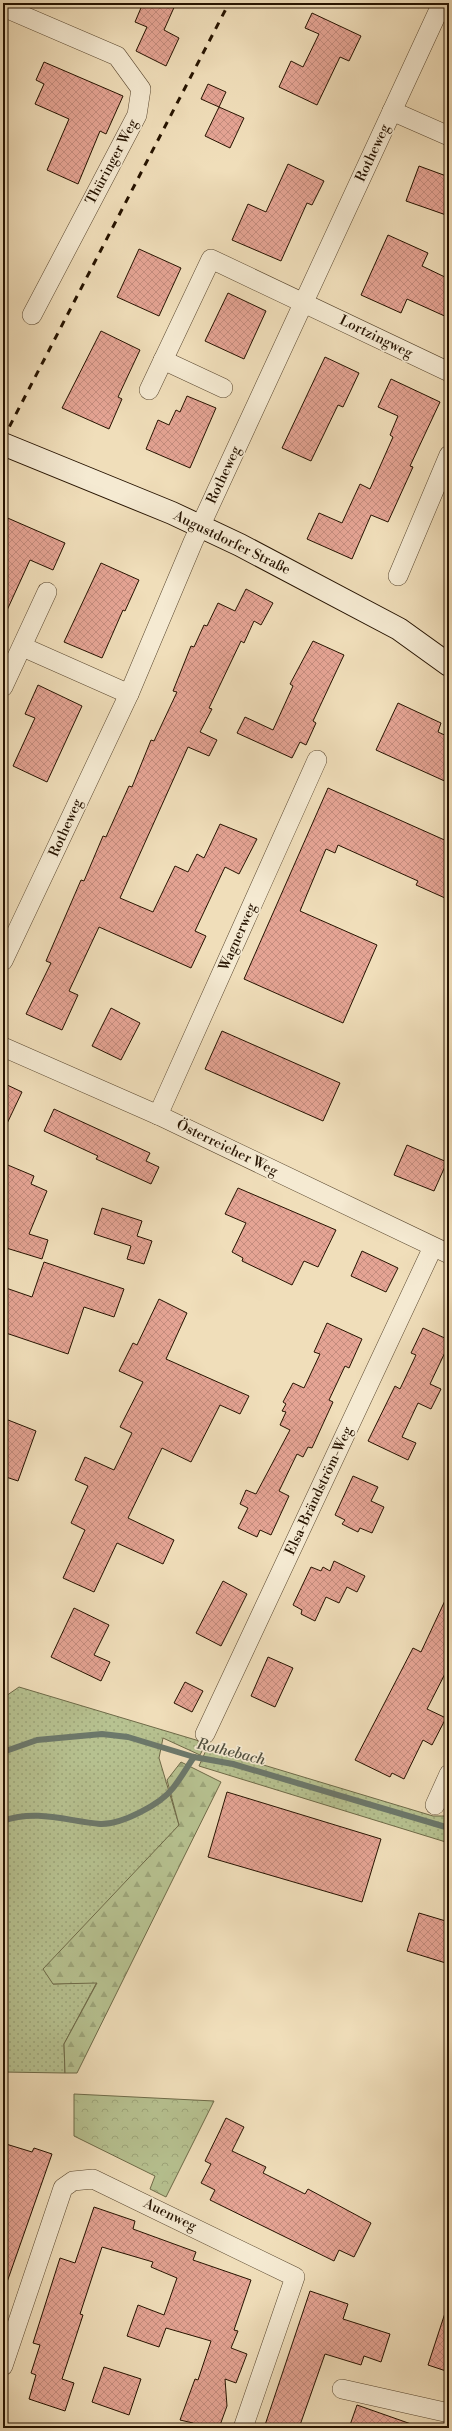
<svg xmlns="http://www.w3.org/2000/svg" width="452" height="2431" viewBox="0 0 452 2431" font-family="'Libre Bodoni',serif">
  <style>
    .grass { fill: url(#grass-dots); stroke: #6e6a48 }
    .forest { fill: url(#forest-firs); stroke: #6e6a48 }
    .park { fill: url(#park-crowns); stroke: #6e6a48 }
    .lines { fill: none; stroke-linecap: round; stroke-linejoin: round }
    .stream { stroke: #6c786b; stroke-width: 6 }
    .building { fill: url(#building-cross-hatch); stroke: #261300 }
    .street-casing { stroke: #58462e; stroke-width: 20 }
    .secondary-casing { stroke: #261300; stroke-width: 24 }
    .street { stroke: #f5ead2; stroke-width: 19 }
    .secondary { stroke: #f5ead2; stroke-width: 22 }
    .rail { stroke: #261300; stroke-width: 3; stroke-dasharray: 7 7; stroke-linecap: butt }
    .labels { text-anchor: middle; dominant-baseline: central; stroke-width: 3.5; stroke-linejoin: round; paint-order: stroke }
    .street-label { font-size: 14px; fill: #261300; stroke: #f5ead2 }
    .water-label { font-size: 15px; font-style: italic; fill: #4f4e3e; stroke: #f5ead2 }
  </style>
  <defs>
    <pattern id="grass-dots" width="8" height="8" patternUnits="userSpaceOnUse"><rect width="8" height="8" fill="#b7c291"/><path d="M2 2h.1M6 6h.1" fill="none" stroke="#9da67b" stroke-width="1.8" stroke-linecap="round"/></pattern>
    <pattern id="forest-firs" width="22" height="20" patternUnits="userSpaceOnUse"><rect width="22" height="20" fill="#b7c291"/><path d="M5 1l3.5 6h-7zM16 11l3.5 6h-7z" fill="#9da67b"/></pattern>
    <pattern id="park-crowns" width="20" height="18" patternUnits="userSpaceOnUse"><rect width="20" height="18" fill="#b7c291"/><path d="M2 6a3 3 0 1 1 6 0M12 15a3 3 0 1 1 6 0" fill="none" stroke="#9da67b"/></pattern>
    <pattern id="building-cross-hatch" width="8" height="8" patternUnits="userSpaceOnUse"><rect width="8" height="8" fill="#e5a494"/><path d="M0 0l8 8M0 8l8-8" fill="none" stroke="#c48c7e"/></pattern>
  </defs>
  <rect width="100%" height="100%" fill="#f0deba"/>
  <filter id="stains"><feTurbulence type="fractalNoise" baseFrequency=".005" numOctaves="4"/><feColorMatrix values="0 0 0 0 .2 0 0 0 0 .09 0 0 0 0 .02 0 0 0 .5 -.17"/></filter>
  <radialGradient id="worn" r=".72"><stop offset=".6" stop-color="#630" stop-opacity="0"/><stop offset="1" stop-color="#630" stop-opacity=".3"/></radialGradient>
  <!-- grass -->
  <g class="grass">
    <polygon points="19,1687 206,1743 200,1755 163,1738 159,1758 179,1825 53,1984 97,1982 64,2044 65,2073 3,2072 3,1698"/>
    <polygon points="207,1748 433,1816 449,1816 449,1843 199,1766"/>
  </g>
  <!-- forest -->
  <polygon class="forest" points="181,1762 221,1782 77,2073 65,2073 64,2044 97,1983 53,1984 43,1969 179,1825 167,1780"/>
  <!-- park -->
  <polygon class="park" points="74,2094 214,2101 166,2197 150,2189 155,2176 74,2136"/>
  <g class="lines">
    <!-- stream -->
    <g class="stream">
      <polyline points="3,1752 37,1740 102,1734 128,1737 194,1757 233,1764 449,1828"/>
      <path d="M 3,1821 C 36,1809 67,1821 100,1824 C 121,1825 161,1804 173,1788 C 181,1778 187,1767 194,1757"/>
    </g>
  </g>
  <!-- building -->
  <g class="building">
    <polygon points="143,3 176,3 164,30 179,38 166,66 136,51 147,27 135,22"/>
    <polygon points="312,13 361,36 349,61 340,57 317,105 279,87 291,61 303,67 319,34 305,28"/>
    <polygon points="44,62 123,96 106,134 100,131 78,184 47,170 69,119 35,104 44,84 36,80"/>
    <polygon points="208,84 226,92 219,107 201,99"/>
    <polygon points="219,107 244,118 230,148 205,136"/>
    <polygon points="288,164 324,181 312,205 307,203 281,261 232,240 248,204 266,212"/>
    <polygon points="419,166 449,177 449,216 406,201"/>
    <polygon points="388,235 428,253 422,266 449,279 449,318 407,299 401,313 361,295"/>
    <polygon points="139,249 181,268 159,316 117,297"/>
    <polygon points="228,293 266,311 244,359 205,341"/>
    <polygon points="101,331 140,350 118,397 122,399 109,429 62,408"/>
    <polygon points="325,357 359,373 343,407 338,405 311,461 282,448"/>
    <polygon points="391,379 440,402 410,466 413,467 388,522 371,515 352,559 307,539 319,513 342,523 360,484 370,489 393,437 390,435 398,416 378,407"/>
    <polygon points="187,396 216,408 190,468 146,449 158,420 169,425 176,410 180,412"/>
    <polygon points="3,516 65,543 53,570 30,560 3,619"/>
    <polygon points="101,563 139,580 125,611 123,610 102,658 64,642"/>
    <polygon points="246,589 273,603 261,625 254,621 244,643 241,641 209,708 212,709 200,732 217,740 209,756 188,747 120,898 153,912 175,866 188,872 197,854 204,858 220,824 257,839 239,874 225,867 195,931 206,936 191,968 99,927 69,991 78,995 62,1030 26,1014 51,963 46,961 81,880 84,881 103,836 106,837 129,786 132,787 151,740 154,741 177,692 173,691 191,646 194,647 204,625 207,626 218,603 235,611"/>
    <polygon points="313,641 344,655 313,721 316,723 306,745 300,742 292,758 237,733 245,717 273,730 293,686 290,684"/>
    <polygon points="38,685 82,706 47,782 13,766 35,718 25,714"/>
    <polygon points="398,703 441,723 438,732 449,737 449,783 376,750"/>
    <polygon points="328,788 449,842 449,889 445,898 416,885 418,881 338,845 335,853 326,849 300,911 377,945 343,1023 244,979"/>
    <polygon points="111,1008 140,1023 121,1060 92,1046"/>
    <polygon points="222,1031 340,1083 323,1121 205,1069"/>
    <polygon points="3,1083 22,1092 3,1132"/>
    <polygon points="54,1109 150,1153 146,1161 159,1167 151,1184 96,1159 98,1156 44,1131"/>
    <polygon points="407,1145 447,1162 434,1191 394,1175"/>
    <polygon points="3,1163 34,1176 31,1184 47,1191 29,1234 48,1240 42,1259 3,1247"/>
    <polygon points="238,1188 336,1230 318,1267 304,1261 292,1285 242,1261 243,1258 232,1252 246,1223 225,1214"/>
    <polygon points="102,1208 142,1221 137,1236 152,1241 144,1264 127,1259 131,1246 94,1234"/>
    <polygon points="362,1251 398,1268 386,1292 351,1276"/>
    <polygon points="44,1262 124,1289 114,1317 84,1307 68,1354 3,1332 3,1287 32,1297"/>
    <polygon points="159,1299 187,1313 166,1359 249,1396 240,1414 220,1405 191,1462 162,1448 128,1518 174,1540 163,1564 117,1543 94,1592 63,1578 85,1530 71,1523 88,1486 75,1480 85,1457 114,1470 132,1433 120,1427 143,1382 119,1371 133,1343 137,1345"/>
    <polygon points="327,1323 362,1339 349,1368 345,1366 329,1400 333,1402 312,1448 308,1447 303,1457 297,1454 281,1487 279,1491 289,1496 271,1535 260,1530 257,1537 238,1528 248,1508 240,1504 246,1490 256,1494 290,1430 280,1425 286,1412 282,1411 286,1404 283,1402 293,1383 304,1388 320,1354 314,1352"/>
    <polygon points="423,1328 449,1340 449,1344 430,1384 441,1389 431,1409 418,1403 402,1437 416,1443 408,1460 368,1441 395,1386 400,1389 416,1355 411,1353"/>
    <polygon points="3,1418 36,1431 18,1481 3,1476"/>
    <polygon points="353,1476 378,1487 371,1501 384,1507 372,1533 360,1528 358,1532 342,1524 345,1520 335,1515"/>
    <polygon points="334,1561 365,1576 357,1592 347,1587 339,1603 326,1597 315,1621 301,1614 302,1610 293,1605 311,1567 321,1571 323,1567 330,1571"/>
    <polygon points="223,1581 247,1594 221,1646 196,1633"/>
    <polygon points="449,1592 449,1666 427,1709 446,1718 432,1745 423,1740 404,1779 392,1773 390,1777 355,1760 413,1648 421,1652"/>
    <polygon points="74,1608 109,1625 94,1655 110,1662 101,1681 51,1657"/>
    <polygon points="268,1657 293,1668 275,1707 251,1696"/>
    <polygon points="185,1682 203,1691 192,1712 174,1703"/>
    <polygon points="227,1792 381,1839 362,1902 208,1857"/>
    <polygon points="419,1913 449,1922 449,1964 407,1951"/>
    <polygon points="226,2118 244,2127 232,2151 266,2167 263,2173 305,2194 308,2189 371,2223 354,2257 339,2250 334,2261 210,2200 215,2190 201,2183 211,2164 205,2161"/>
    <polygon points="6,2144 32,2152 34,2148 52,2154 6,2285 3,2285 3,2154"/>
    <polygon points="94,2207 135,2221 133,2229 196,2252 193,2260 251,2280 234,2330 238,2331 231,2348 247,2354 236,2383 225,2379 227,2406 219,2428 192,2428 193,2423 180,2420 195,2379 198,2380 211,2341 166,2328 159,2347 127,2336 138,2305 164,2315 177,2278 151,2267 153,2262 102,2247 80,2314 83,2315 62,2379 74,2383 65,2411 29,2399 36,2375 31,2373 40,2345 33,2343 60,2258 75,2263"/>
    <polygon points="310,2291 348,2304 343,2319 390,2334 381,2362 364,2356 361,2365 325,2354 299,2428 264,2428"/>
    <polygon points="446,2310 449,2311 449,2372 428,2365"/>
    <polygon points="104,2367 141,2379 129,2415 92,2402"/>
    <polygon points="357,2405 414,2425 414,2428 349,2428"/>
  </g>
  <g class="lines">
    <defs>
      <g id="street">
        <polyline points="3,7 117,56 141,89 137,115 32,315"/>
        <polyline points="392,111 449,136"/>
        <polyline points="163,360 223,388"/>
        <polyline points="149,390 211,259 449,372"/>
        <polyline points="398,576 449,455"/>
        <polyline points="23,647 129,694"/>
        <polyline points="3,687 47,592"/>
        <polyline points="3,961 129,694 193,542 442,3"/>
        <polyline points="3,1047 158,1115 449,1254"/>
        <polyline points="158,1115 317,760"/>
        <polyline points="205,1734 433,1247"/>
        <polyline points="435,1805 449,1774"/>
        <polyline points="3,2366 63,2188 73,2181 93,2179 295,2277 243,2428"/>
        <polyline points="342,2389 449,2413"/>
      </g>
      <polyline id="secondary" points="3,444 172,513 240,545 399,629 449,665"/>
    </defs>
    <!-- street casing -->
    <use href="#street" class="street-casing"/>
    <!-- secondary casing -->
    <use href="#secondary" class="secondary-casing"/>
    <!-- street -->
    <use href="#street" class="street"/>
    <!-- secondary -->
    <use href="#secondary" class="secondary"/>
    <!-- rail -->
    <polyline class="rail" points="3,439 229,3"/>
  </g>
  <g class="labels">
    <!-- street labels -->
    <g class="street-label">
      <text transform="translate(373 153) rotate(-65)">Rotheweg</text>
      <text transform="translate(112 162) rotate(-62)">Thüringer Weg</text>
      <text transform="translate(376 337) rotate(26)">Lortzingweg</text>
      <text transform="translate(224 475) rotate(-65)">Rotheweg</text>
      <text transform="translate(232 543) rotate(26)">Augustdorfer Straße</text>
      <text transform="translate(66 828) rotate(-66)">Rotheweg</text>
      <text transform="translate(238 937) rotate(-66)">Wagnerweg</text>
      <text transform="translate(227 1148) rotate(26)">Österreicher Weg</text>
      <text transform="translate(319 1491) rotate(-65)">Elsa-Brändström-Weg</text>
      <text transform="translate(170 2215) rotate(26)">Auenweg</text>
    </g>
    <!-- water labels -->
    <g class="water-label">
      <text transform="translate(231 1752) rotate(14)">Rothebach</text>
    </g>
  </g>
  <!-- margin -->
  <rect width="452" height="2431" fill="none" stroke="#f0deba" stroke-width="16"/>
  <rect x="4" y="4" width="444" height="2423" fill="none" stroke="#261300" stroke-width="2"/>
  <rect x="8" y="8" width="436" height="2415" fill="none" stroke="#261300"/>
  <rect width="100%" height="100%" filter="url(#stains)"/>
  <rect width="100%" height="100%" fill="url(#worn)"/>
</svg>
